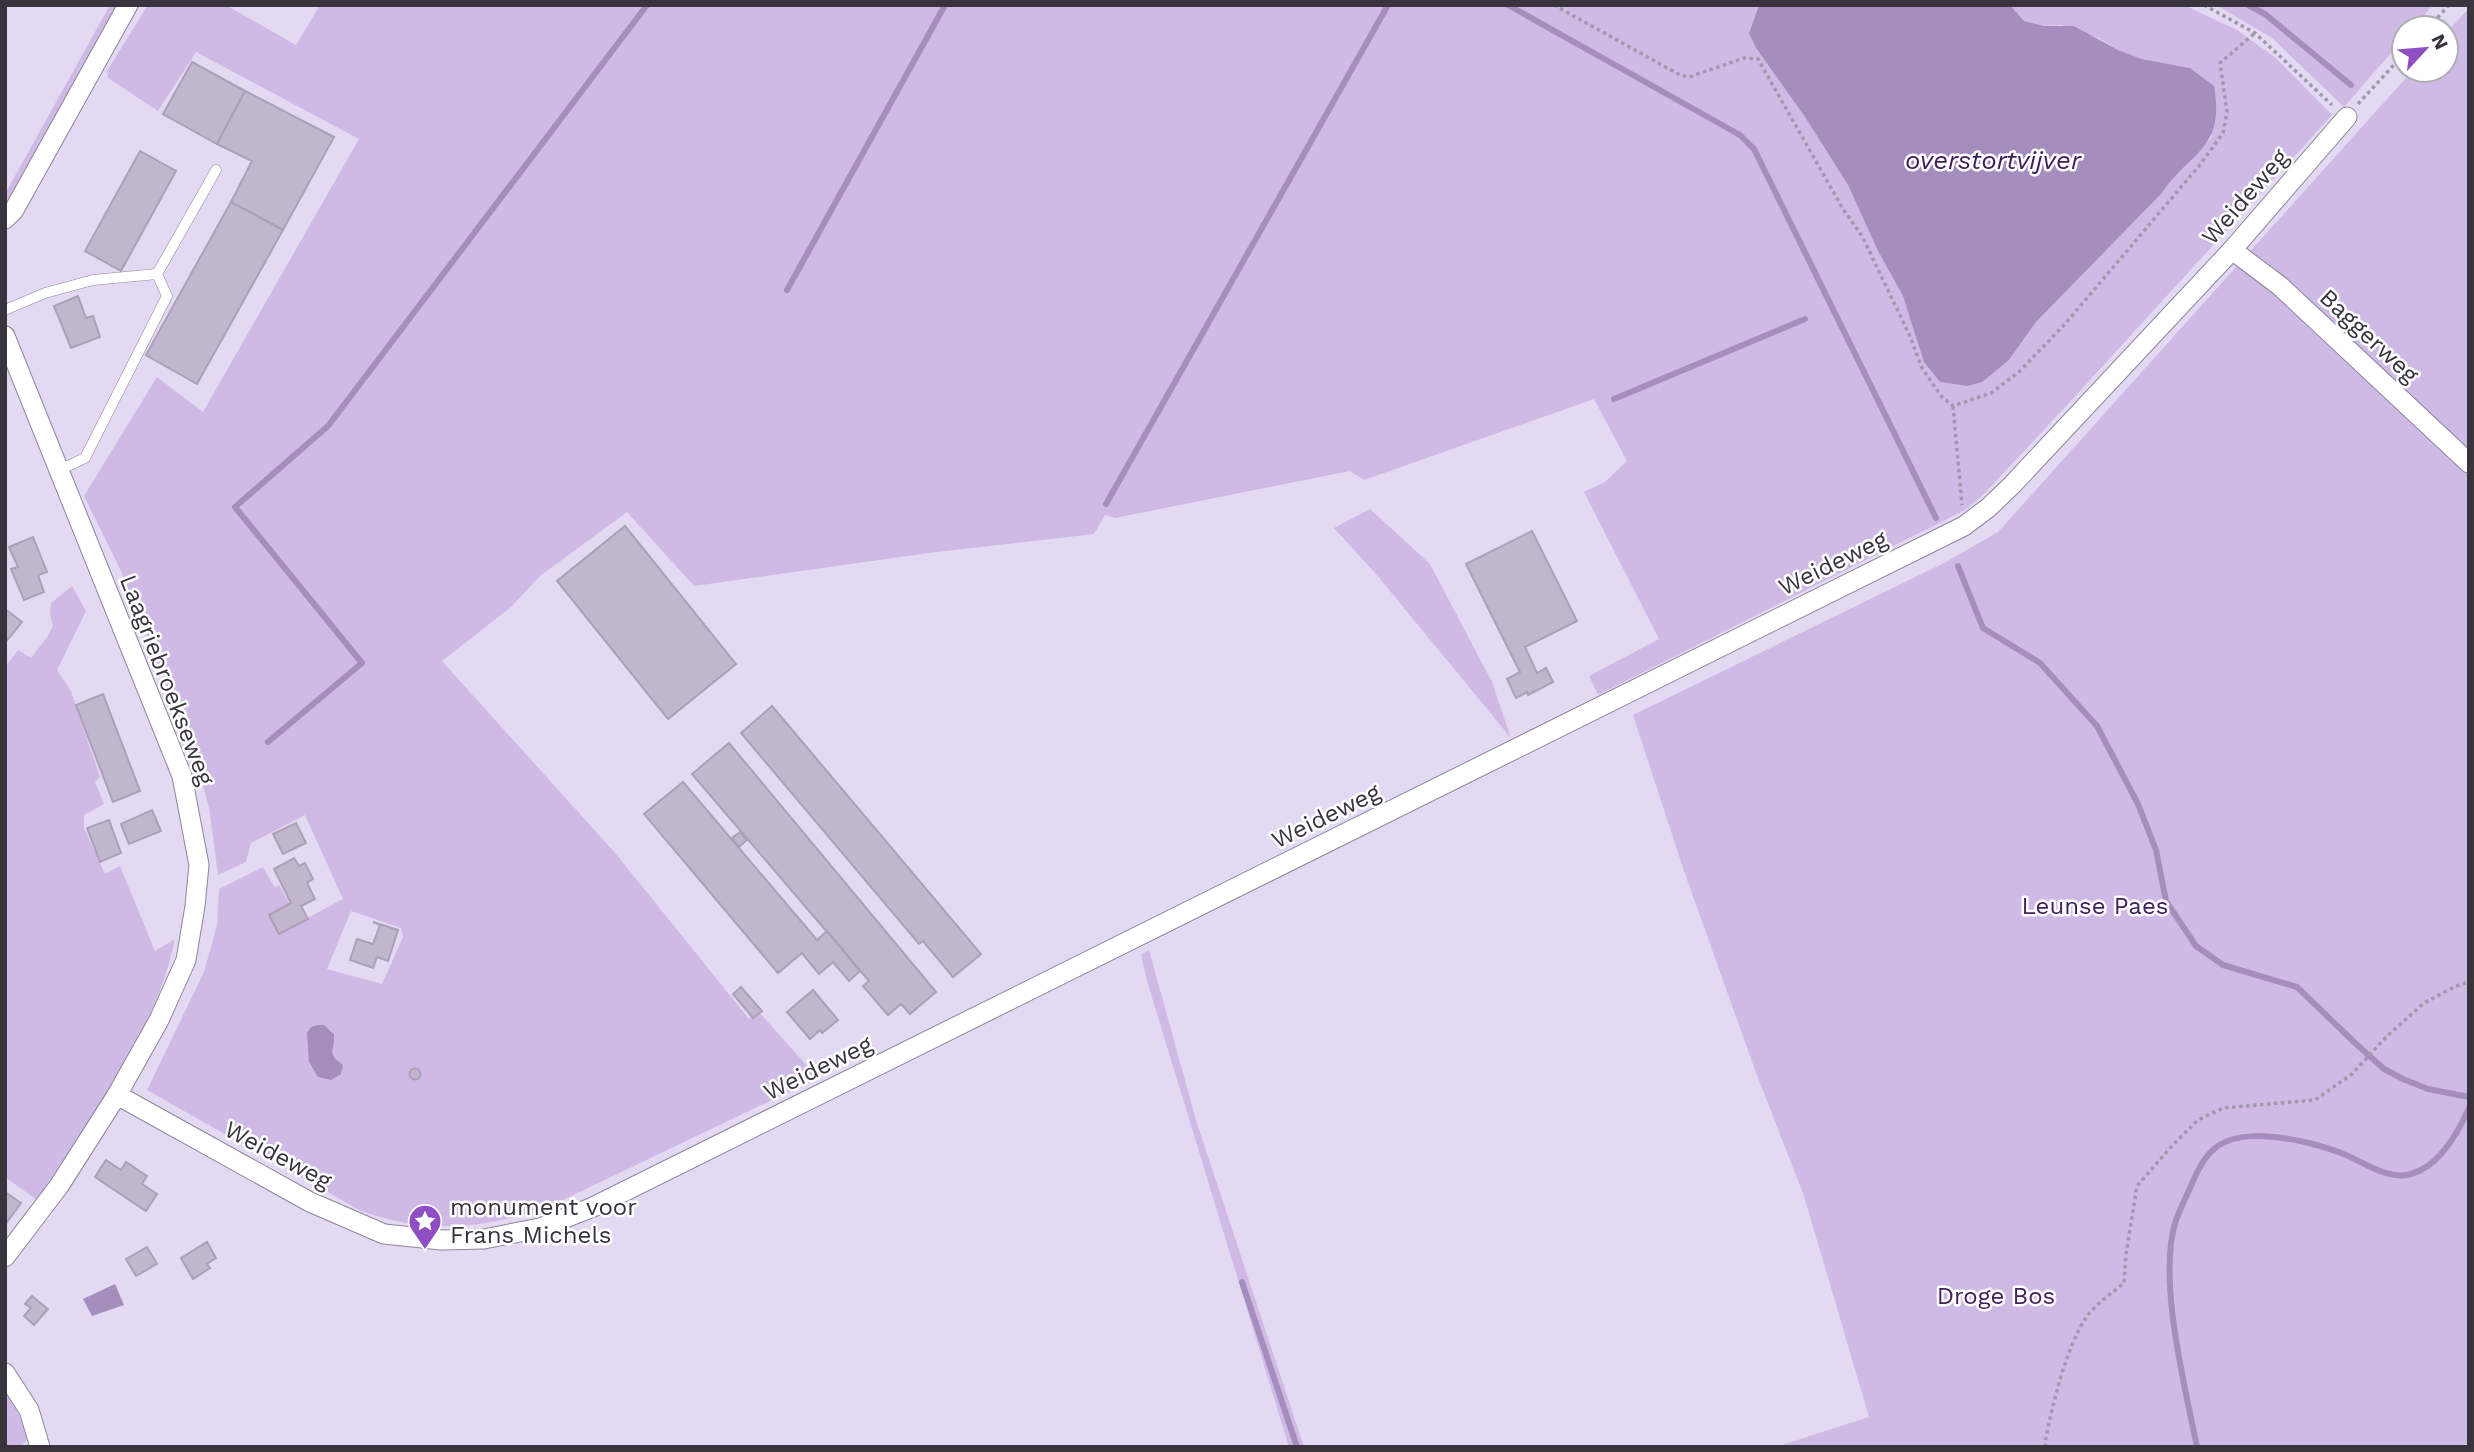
<svg xmlns="http://www.w3.org/2000/svg" width="2474" height="1452" viewBox="0 0 2474 1452" font-family="'Work Sans',sans-serif">
  <style>
    .green { fill: #cfbae5; fill-rule: evenodd }
    .water { fill: #a58dbe }
    .lines { fill: none; stroke-linecap: round; stroke-linejoin: round }
    .stream { stroke: #a58dbe; stroke-width: 6 }
    .building { fill: #c2b6ce; stroke: #aba0b7; stroke-width: 2 }
    .lane-casing { stroke: #8f849b; stroke-width: 11 }
    .street-casing { stroke: #8f849b; stroke-width: 21 }
    .path { stroke: #a198ab; stroke-width: 3.5; stroke-dasharray: 3.5 3.5; stroke-linecap: butt }
    .lane { stroke: #fff; stroke-width: 10 }
    .street { stroke: #fff; stroke-width: 19 }
    .labels { text-anchor: middle; dominant-baseline: central; stroke-width: 5; stroke-linejoin: round; paint-order: stroke }
    .street-label { font-size: 24px; fill: #38333d; stroke: #fff }
    .park-label { font-size: 24px; fill: #41205c; stroke: #fff }
    .poi-label { font-size: 24px; fill: #38333d; stroke: #fff; text-anchor: start }
    .water-label { font-size: 26px; font-style: italic; fill: #3e1d59; stroke: #fff }
  </style>
  <rect width="100%" height="100%" fill="#e4d9f2"/>
  <!-- green -->
  <g class="green">
    <polygon points="110,5 124,5 5,209 5,194"/>
    <path d="M 148,5 L 226,5 L 296,45 L 320,5 L 1759,5 L 1749,32 L 1756,48 L 1805,117 L 1848,185 L 1878,251 L 1903,296 L 1915,328 L 1940,382 L 1967,386 L 2009,360 L 2036,322 L 2161,194 C 2176,173 2195,157 2212,137 L 2190,68 L 2142,59 L 2118,50 L 2099,38 L 2061,25 L 2044,26 L 2024,21 L 2010,5 L 2184,5 L 2237,30 L 2276,58 L 2332,115 L 2070,402 L 1982,496 L 1965,510 L 1598,695 L 1589,676 L 1659,639 L 1584,492 L 1605,482 L 1627,461 L 1594,399 L 1364,480 L 1350,471 L 1115,518 L 1105,515 L 1094,534 L 929,553 L 694,586 L 627,512 L 540,576 L 511,607 L 442,661 L 616,854 L 749,1019 L 758,1011 L 818,1078 L 544,1209 C 478,1229 427,1234 361,1211 L 147,1090 L 204,972 L 217,925 L 219,889 L 263,867 L 275,888 L 279,885 L 300,922 L 343,899 L 305,815 L 251,843 L 246,862 L 218,875 L 209,808 L 194,753 L 120,569 L 84,496 L 157,377 L 203,412 L 359,139 L 196,52 L 158,111 L 108,78 L 107,71 ZM 351,911 L 401,928 L 403,937 L 382,984 L 327,969 ZM 318,1025 L 331,1030 L 333,1059 L 309,1062 L 310,1047 Z"/>
    <polygon points="2216,5 2433,5 2413,28 2404,28 2404,38 2344,107 2272,38"/>
    <polygon points="2469,8 2469,1447 1776,1447 1869,1417 1804,1196 1755,1070 1684,871 1633,715 1946,562 1998,532 2413,70 2446,70 2446,33"/>
    <polygon points="1370,509 1430,564 1492,682 1511,738 1376,574 1334,528"/>
    <path d="M 72,586 L 86,611 L 57,670 L 71,691 L 100,777 L 95,782 L 104,804 L 84,815 L 84,828 L 105,874 L 120,866 L 155,951 L 175,939 C 155,1036 89,1118 37,1200 L 5,1177 L 5,667 L 18,650 L 31,658 L 48,636 L 53,626 L 50,614 L 51,603 Z"/>
    <polygon points="1149,950 1196,1120 1304,1447 1289,1447 1147,981 1141,955"/>
    <polygon points="5,1388 10,1393 28,1438 21,1447 5,1447"/>
  </g>
  <!-- water -->
  <g class="water">
    <path d="M 1759,5 L 2010,5 L 2024,21 L 2044,26 L 2074,26 L 2118,50 L 2142,59 L 2190,68 L 2214,86 C 2225,149 2192,150 2161,194 L 2036,322 L 2009,360 L 1982,382 L 1967,386 L 1940,382 L 1924,362 L 1903,296 L 1878,251 L 1848,185 L 1805,117 L 1756,48 L 1749,33 Z"/>
    <path d="M 318,1025 L 324,1025 L 334,1034 C 335,1052 326,1053 343,1065 L 341,1074 L 331,1080 L 318,1077 L 309,1062 L 307,1033 L 311,1027 Z"/>
    <polygon points="115,1284 124,1305 92,1316 83,1299"/>
  </g>
  <g class="lines">
    <!-- stream -->
    <g class="stream">
      <polyline points="1508,5 1740,135 1754,149 1936,518"/>
      <polyline points="2248,5 2265,14 2351,85"/>
      <polyline points="787,290 945,5"/>
      <polyline points="1614,399 1805,319"/>
      <polyline points="1106,504 1388,5"/>
      <polyline points="1958,566 1983,628 2040,663 2097,726 2138,804 2156,850 2166,901 2196,946 2223,965 2297,987 2354,1042 2384,1069 2403,1079 2428,1089 2469,1097"/>
      <polyline points="268,742 362,663 235,507 328,426 647,5"/>
      <polyline points="1242,1282 1297,1447"/>
      <path d="M 2197,1447 C 2185,1387 2157,1278 2176,1220 C 2180,1209 2186,1197 2191,1186 C 2196,1174 2203,1158 2213,1150 C 2234,1130 2274,1136 2300,1141 C 2314,1144 2328,1148 2341,1153 C 2363,1161 2387,1181 2411,1174 C 2440,1166 2458,1133 2469,1108"/>
    </g>
  </g>
  <!-- building -->
  <g class="building">
    <polygon points="192,62 245,91 217,144 163,114"/>
    <polygon points="245,91 334,137 283,230 231,202 252,161 217,144"/>
    <polygon points="140,151 176,171 121,271 85,251"/>
    <polygon points="231,202 283,230 197,384 146,355"/>
    <polygon points="78,296 86,318 93,316 100,337 71,348 54,306"/>
    <polygon points="625,526 736,664 668,719 557,581"/>
    <polygon points="1532,531 1577,621 1525,647 1537,673 1546,668 1553,682 1528,695 1527,692 1516,698 1507,679 1520,672 1466,564"/>
    <polygon points="33,537 47,572 38,575 44,592 24,600 11,569 18,567 9,547"/>
    <polygon points="5,609 22,622 5,643"/>
    <polygon points="103,694 140,791 113,802 76,705"/>
    <polygon points="772,706 981,954 953,977 923,941 919,944 741,733"/>
    <polygon points="729,743 936,992 910,1014 901,1004 888,1015 863,986 869,981 692,774"/>
    <polygon points="683,782 817,940 827,931 860,971 849,981 833,962 819,974 802,953 778,973 644,814"/>
    <polygon points="152,810 161,831 129,844 121,824"/>
    <polygon points="109,820 121,853 100,862 87,828"/>
    <polygon points="296,823 306,843 283,854 273,834"/>
    <polygon points="740,832 747,840 739,847 732,838"/>
    <polygon points="294,858 299,866 305,863 313,879 307,883 315,899 301,906 308,919 279,934 269,915 291,903 274,869"/>
    <polygon points="373,922 398,930 388,961 377,957 373,968 350,960 357,939 373,944 380,925"/>
    <polygon points="741,987 762,1011 753,1018 733,994"/>
    <polygon points="813,990 838,1020 822,1033 820,1030 810,1039 787,1012"/>
    <circle cx="415" cy="1074" r="5.5"/>
    <polygon points="106,1160 121,1170 126,1162 147,1176 142,1184 157,1194 146,1211 95,1177"/>
    <polygon points="5,1192 21,1203 5,1225"/>
    <polygon points="207,1242 216,1258 207,1264 210,1268 193,1279 181,1258"/>
    <polygon points="147,1247 157,1264 136,1276 126,1259"/>
    <polygon points="32,1296 48,1309 34,1325 24,1316 31,1308 25,1304"/>
  </g>
  <g class="lines">
    <defs>
      <g id="lane">
        <polyline points="5,310 45,293 93,280 157,274"/>
        <polyline points="59,470 85,458 167,296 157,274 216,170"/>
      </g>
      <g id="street">
        <polyline points="5,219 14,210 128,5"/>
        <polyline points="2232,250 2280,286 2469,463"/>
        <polyline points="5,336 182,776 199,865 195,906 186,960 159,1020 117,1095 59,1186 5,1257"/>
        <polyline points="117,1095 310,1202 384,1234 441,1240 484,1239 540,1228 593,1207 1964,526 1988,508 2012,485 2232,250 2347,117"/>
        <polyline points="5,1373 29,1410 40,1447"/>
      </g>
    </defs>
    <!-- lane casing -->
    <use href="#lane" class="lane-casing"/>
    <!-- street casing -->
    <use href="#street" class="street-casing"/>
    <!-- path -->
    <g class="path">
      <polyline points="1554,5 1680,75 1689,77 1744,58 1758,59 1843,209 1862,236 1909,334 1922,368 1941,396 1953,406 1991,393 2020,371 2065,324 2199,166 2223,133 2227,112 2220,63 2255,33"/>
      <polyline points="2204,5 2255,33 2332,105"/>
      <polyline points="2428,28 2449,5"/>
      <polyline points="2358,104 2404,54"/>
      <polyline points="1953,406 1962,505"/>
      <path d="M 2046,1447 L 2045,1442 C 2053,1404 2065,1349 2087,1316 C 2096,1304 2112,1293 2124,1283 L 2126,1254 L 2137,1186 L 2171,1147 L 2198,1120 L 2223,1108 L 2315,1100 L 2352,1074 L 2387,1036 L 2424,1003 L 2456,986 L 2469,982"/>
    </g>
    <!-- lane -->
    <use href="#lane" class="lane"/>
    <!-- street -->
    <use href="#street" class="street"/>
  </g>
  <!-- icons -->
  <defs>
    <symbol id="sight-pin" viewBox="-11 -11 22 30"><path d="M0 17L-7.5 6A9.5 9.5 0 1 1 7.5 6Z" fill="#8f4ec4" stroke="#fff"/><path d="M0-6L1.8-2.2L6-1.7L2.9 1.2L3.7 5.4L0 3.3L-3.7 5.4L-2.9 1.2L-6-1.7L-1.8-2.2Z" fill="#fff"/></symbol>
  </defs>
  <g fill-rule="evenodd">
    <use href="#sight-pin" x="406" y="1202" width="38" height="52"/>
  </g>
  <g class="labels">
    <!-- street labels -->
    <g class="street-label">
      <text transform="translate(2245 197) rotate(-49)">Weideweg</text>
      <text transform="translate(2369 336) rotate(43)">Baggerweg</text>
      <text transform="translate(1833 563) rotate(-26)">Weideweg</text>
      <text transform="translate(167 680) rotate(69)">Laagriebroekseweg</text>
      <text transform="translate(1326 816) rotate(-26)">Weideweg</text>
      <text transform="translate(818 1068) rotate(-26)">Weideweg</text>
      <text transform="translate(278 1155) rotate(28)">Weideweg</text>
    </g>
    <!-- park labels -->
    <g class="park-label">
      <text x="2095" y="906">Leunse Paes</text>
      <text x="1996" y="1296">Droge Bos</text>
    </g>
    <!-- poi labels -->
    <g class="poi-label">
      <text x="450" y="1207">monument voor<tspan x="450" dy="28">Frans Michels</tspan></text>
    </g>
    <!-- water labels -->
    <g class="water-label">
      <text x="1993" y="160">overstortvijver</text>
    </g>
  </g>
  <!-- border -->
  <rect width="2474" height="1452" fill="none" stroke="#38333d" stroke-width="14"/>
  <!-- north arrow -->
  <g transform="translate(2425 49) rotate(64)"><circle r="33" fill="#ffffff" stroke="#afadb1" stroke-width="2"/>
  <path d="M0-5L12 26L0 18L-12 26Z" fill="#8f4ec4"/>
  <text y="-10" font-size="19" font-weight="bold" text-anchor="middle" fill="#38333d">N</text>
  </g>
</svg>
